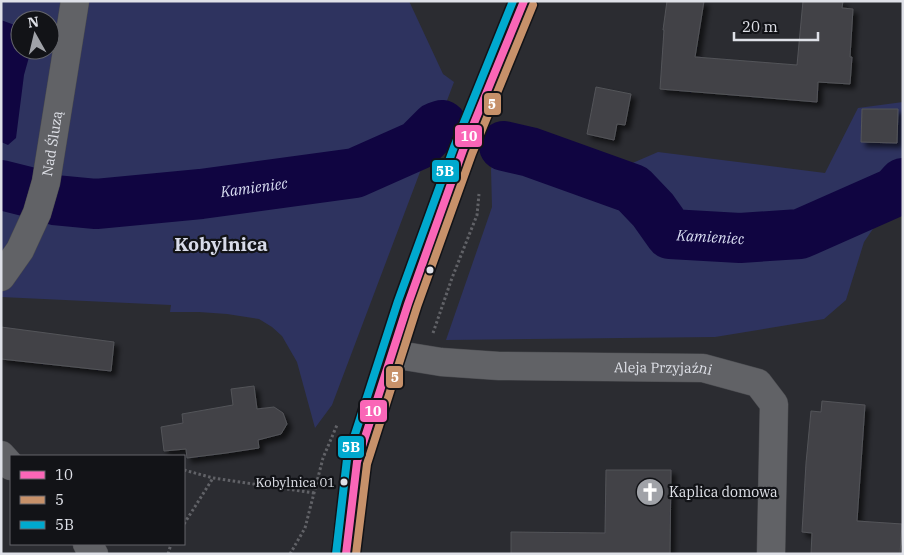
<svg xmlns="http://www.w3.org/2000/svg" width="904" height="555" viewBox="0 0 904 555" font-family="'IBM Plex Serif',serif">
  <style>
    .green { fill: #2e335f; fill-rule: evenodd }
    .water { fill: #100541 }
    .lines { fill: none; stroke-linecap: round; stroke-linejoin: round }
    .river { stroke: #100541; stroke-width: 50 }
    .building { fill: #424247; stroke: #535459; filter: url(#shadow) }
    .minor-casing { stroke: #494a4e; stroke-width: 29 }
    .major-casing { stroke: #494a4e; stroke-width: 29 }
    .path { stroke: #616267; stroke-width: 3; stroke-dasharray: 2.5 2.5; stroke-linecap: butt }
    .minor { stroke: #616266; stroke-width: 28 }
    .major { stroke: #686972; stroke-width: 28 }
    .bus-1-casing { stroke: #121317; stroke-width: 11 }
    .bus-2-casing { stroke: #121317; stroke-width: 11 }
    .bus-3-casing { stroke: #121317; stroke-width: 11 }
    .bus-1 { stroke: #fa66b7; stroke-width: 8 }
    .bus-2 { stroke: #c7916a; stroke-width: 8 }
    .bus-3 { stroke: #00a9ce; stroke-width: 8 }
    .bus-dot { fill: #dfe1e8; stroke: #121317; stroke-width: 2 }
    .labels { text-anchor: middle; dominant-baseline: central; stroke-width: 4.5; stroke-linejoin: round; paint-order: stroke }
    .bus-label { font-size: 13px; fill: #dfe1e8; stroke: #121317; text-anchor: end }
    .street-label { font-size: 14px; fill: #dfe1e8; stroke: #121317 }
    .poi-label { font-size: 14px; fill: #dfe1e8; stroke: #121317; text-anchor: start }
    .water-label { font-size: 15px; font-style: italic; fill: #d9def2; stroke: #121317 }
    .district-label { font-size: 19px; font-weight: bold; fill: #d8dbe9; stroke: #121317 }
    .line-badge { stroke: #121317; stroke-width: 2 }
    .badge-label { font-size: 14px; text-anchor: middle; font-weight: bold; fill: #fff }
  </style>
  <defs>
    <filter id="shadow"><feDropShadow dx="4.5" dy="4.5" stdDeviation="2.5" flood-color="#0009"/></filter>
  </defs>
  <rect width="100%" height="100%" fill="#2b2c31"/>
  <!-- green -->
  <g class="green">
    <path d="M 1,1 L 409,1 L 443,74 L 454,82 L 332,405 L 315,428 L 297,362 L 282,336 L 272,327 L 259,319 L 227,314 L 199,312 L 170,312 L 171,305 L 1,297 ZM 20,20 L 50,20 L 50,50 L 20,50 Z"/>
    <polygon points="903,102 903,204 879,220 864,242 846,300 824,319 715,337 446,340 492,207 491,169 508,125 621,168 658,152 825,173 858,108"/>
  </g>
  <!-- water -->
  <polygon class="water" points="1,20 20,27 20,50 31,50 24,75 16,138 8,145 1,142"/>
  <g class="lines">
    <!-- river -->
    <g class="river">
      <path id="s1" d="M 504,146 L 530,152 L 633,189 L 653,210 L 670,234 L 740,238 L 800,234 L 895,192 L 903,183"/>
      <polyline points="1,185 29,192"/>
      <path id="s2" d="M 54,200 L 96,204 L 201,194 L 355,173 L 418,145 L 436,127 L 442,125"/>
    </g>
  </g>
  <!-- building -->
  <g class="building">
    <polygon points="667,1 704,1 695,57 797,65 803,1 843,1 842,8 853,9 850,57 852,57 850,84 818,82 817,102 660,89 664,30 663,30"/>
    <polygon points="596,87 631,94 625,125 617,124 614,140 587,134"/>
    <polygon points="862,109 898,109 897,143 861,142"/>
    <polygon points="1,327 114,342 111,371 1,359"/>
    <polygon points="254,386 257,409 274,407 283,413 287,424 281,434 258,440 259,448 226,453 187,458 186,449 164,451 161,427 183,423 182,414 233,405 231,389"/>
    <polygon points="822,401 865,405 857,521 902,524 900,554 811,554 812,533 802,532 806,463 811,411 821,412"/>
    <polygon points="606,470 671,470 670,554 511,554 511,532 605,533"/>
  </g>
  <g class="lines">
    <defs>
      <g id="minor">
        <path id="s3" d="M 1,277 L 20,250 L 37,213 L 46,182 L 75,1"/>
        <path id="s4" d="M 392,354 L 441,362 L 499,366 L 703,368 L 758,383 L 774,404 L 771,554"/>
        <polyline points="1,455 11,466"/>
        <polyline points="87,544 94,554"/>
      </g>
      <polyline id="major" points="346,554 346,544 357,462 408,304 463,150 524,1"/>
    </defs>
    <!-- minor casing -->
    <use href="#minor" class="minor-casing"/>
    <!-- major casing -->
    <use href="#major" class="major-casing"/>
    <!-- path -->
    <g class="path">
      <polyline points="433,333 452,278 477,215 479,194"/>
      <polyline points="184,470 213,478 314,493"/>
      <polyline points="184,524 213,478"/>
      <polyline points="168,554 171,544"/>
      <polyline points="290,554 305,528 323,458 337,425"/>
    </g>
    <!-- minor -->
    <use href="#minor" class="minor"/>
    <!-- major -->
    <use href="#major" class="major"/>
    <defs>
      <polyline id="bus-1" points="346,554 357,462 408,304 463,150 524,1"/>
      <polyline id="bus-2" points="356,554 367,464 417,307 472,154 533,5"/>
      <polyline id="bus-3" points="336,554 347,459 398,301 454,147 513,1"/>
    </defs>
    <!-- bus-1 casing -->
    <use href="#bus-1" class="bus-1-casing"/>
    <!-- bus-2 casing -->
    <use href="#bus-2" class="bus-2-casing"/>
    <!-- bus-3 casing -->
    <use href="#bus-3" class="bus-3-casing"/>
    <!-- bus-1 -->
    <use href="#bus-1" class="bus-1"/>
    <!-- bus-2 -->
    <use href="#bus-2" class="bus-2"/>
    <!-- bus-3 -->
    <use href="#bus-3" class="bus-3"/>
  </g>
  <!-- icons -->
  <defs>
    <symbol id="church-disc" viewBox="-11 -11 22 22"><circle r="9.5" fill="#a0a2a8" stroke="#121317"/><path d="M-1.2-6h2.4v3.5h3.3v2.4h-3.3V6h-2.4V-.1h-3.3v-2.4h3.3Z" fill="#fff"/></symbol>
  </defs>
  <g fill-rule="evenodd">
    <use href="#church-disc" x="634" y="476" width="32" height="32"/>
  </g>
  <!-- markers -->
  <g class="bus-dot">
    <circle cx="430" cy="270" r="4.5"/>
    <circle cx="344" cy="482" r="4.5"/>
  </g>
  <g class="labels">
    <!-- bus labels -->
    <g class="bus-label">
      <text x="335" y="482">Kobylnica 01</text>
    </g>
    <!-- street labels -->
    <g class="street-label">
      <text stroke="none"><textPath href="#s3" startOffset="145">Nad Śluzą</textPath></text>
      <text stroke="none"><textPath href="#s4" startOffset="272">Aleja Przyjaźni</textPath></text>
    </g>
    <!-- poi labels -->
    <g class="poi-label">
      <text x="669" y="492">Kaplica domowa</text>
    </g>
    <!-- water labels -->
    <g class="water-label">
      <text stroke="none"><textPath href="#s2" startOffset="201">Kamieniec</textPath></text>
      <text stroke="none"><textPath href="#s1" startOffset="235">Kamieniec</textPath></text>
    </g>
    <!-- district labels -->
    <g class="district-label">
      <text x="221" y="244">Kobylnica</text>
    </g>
  </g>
  <g class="line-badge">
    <rect x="483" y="92" width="19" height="24" rx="5" fill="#c7916a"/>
    <rect x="454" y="124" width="29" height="24" rx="5" fill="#fa66b7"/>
    <rect x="431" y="159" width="29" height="24" rx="5" fill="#00a9ce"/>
    <rect x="385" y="365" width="19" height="24" rx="5" fill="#c7916a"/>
    <rect x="359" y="399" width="29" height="24" rx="5" fill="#fa66b7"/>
    <rect x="337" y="435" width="28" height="24" rx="5" fill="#00a9ce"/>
  </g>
  <g class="badge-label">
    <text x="492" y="109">5</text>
    <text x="469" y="141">10</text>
    <text x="445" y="176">5B</text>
    <text x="395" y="382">5</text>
    <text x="373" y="416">10</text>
    <text x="351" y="452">5B</text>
  </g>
  <!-- border -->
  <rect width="904" height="555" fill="none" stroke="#dfe1e8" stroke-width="5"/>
  <!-- legend -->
  <rect x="10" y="455" width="175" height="90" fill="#121317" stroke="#64656b"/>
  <rect x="20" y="471" width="25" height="8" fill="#fa66b7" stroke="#64656b"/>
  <text x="55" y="480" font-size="15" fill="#dfe1e8">10</text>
  <rect x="20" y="496" width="25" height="8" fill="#c7916a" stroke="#64656b"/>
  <text x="55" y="505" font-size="15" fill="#dfe1e8">5</text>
  <rect x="20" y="521" width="25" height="8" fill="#00a9ce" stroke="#64656b"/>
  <text x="55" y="530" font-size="15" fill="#dfe1e8">5B</text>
  <!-- north arrow -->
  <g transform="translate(35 35) rotate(352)"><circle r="24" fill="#121317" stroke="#64656b"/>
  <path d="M0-4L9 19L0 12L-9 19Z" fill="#a0a2a8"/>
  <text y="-8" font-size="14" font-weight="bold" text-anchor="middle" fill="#dfe1e8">N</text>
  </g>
  <!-- scale -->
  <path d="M734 32v8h84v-8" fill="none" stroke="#dfe1e8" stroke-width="2.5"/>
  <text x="742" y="32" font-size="15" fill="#dfe1e8" stroke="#121317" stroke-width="4" paint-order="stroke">20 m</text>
</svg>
